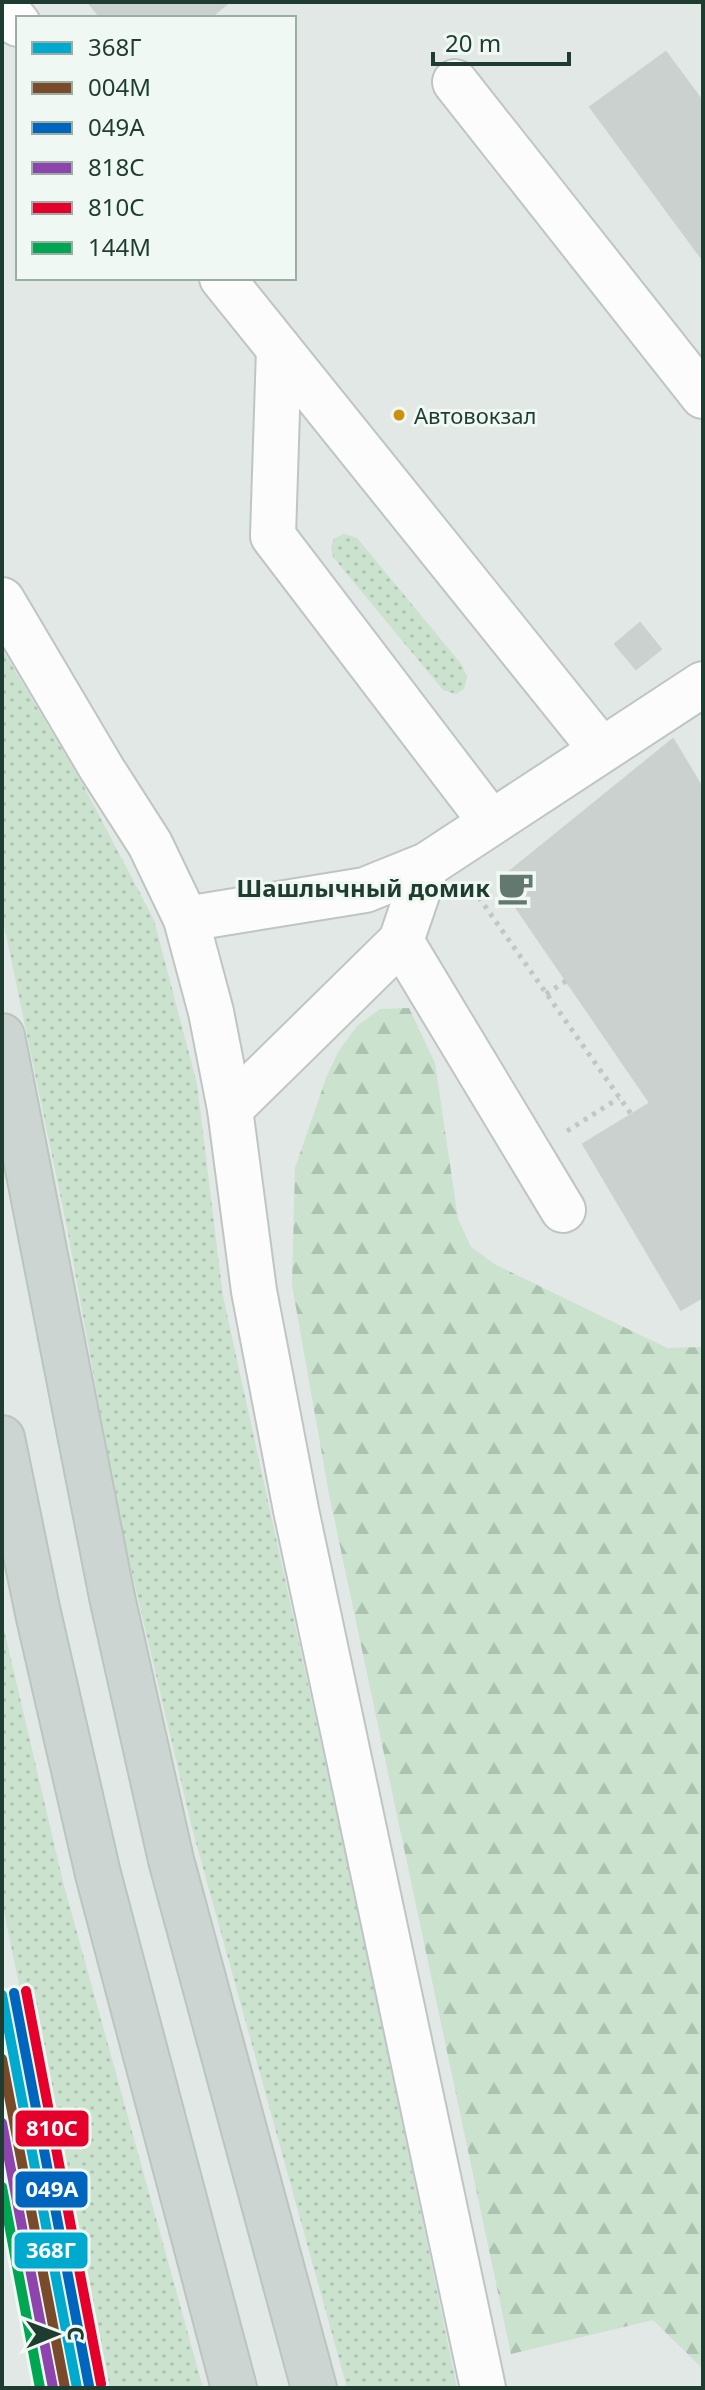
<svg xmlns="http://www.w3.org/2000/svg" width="705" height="2390" viewBox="0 0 705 2390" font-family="'Noto Sans',sans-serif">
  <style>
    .grass { fill: url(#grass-dots) }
    .forest { fill: url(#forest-firs) }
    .building { fill: #cad1ce; stroke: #cbd1ce; stroke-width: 2 }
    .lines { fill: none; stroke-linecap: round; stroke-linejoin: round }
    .minor-casing { stroke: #bfc5c2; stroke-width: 48 }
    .major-casing { stroke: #bbc5c0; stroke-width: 48 }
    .path { stroke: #bfc8c5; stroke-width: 5; stroke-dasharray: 4 6; stroke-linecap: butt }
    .minor { stroke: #fbfcfb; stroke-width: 44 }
    .major { stroke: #ccd5d1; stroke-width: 44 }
    .rail-1-casing { stroke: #eff8f2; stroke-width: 16 }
    .rail-2-casing { stroke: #eff8f2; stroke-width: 16 }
    .rail-3-casing { stroke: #eff8f2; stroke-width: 16 }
    .rail-4-casing { stroke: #eff8f2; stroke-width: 16 }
    .rail-5-casing { stroke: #eff8f2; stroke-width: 16 }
    .rail-6-casing { stroke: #eff8f2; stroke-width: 16 }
    .rail-1 { stroke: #00a9ce; stroke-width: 10 }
    .rail-2 { stroke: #7a4b2a; stroke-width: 10 }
    .rail-3 { stroke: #0065bd; stroke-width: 10 }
    .rail-4 { stroke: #8e44ad; stroke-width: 10 }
    .rail-5 { stroke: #e4002b; stroke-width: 10 }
    .rail-6 { stroke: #00a651; stroke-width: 10 }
    .bus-dot { fill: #cc910a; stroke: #eff8f2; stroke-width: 3 }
    .labels { text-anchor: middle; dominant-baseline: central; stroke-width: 6; stroke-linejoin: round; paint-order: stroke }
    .bus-label { font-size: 22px; fill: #1f3c30; stroke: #eff8f2; text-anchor: start }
    .poi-label { font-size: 24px; font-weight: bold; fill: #1f3c30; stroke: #eff8f2; text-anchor: end }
    .line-badge { stroke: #eff8f2; stroke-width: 3 }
    .badge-label { font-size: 22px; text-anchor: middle; font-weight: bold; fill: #fff }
  </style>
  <defs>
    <pattern id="grass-dots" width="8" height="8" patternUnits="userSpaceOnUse" patternTransform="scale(2)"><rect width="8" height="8" fill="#cae2ce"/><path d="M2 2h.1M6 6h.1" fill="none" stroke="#adc3b1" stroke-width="1.8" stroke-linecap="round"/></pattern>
    <pattern id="forest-firs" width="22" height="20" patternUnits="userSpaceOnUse" patternTransform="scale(2)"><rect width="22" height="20" fill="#cae2ce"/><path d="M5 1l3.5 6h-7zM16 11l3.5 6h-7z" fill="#adc3b1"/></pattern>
  </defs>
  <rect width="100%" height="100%" fill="#e2e8e5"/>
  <!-- grass -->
  <g class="grass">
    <polygon points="345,534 357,538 462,665 467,677 464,689 456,694 443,690 333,557 331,547 334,538"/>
    <polygon points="2,649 80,779 154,920 197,1084 223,1296 375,1990 457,2388 347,2388 192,1828 121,1526 67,1228 2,915"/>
    <polygon points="2,1621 63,1882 203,2388 102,2388 2,1902"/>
  </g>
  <!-- forest -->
  <polygon class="forest" points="409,1008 435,1063 458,1219 471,1247 496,1265 667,1348 700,1347 703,1345 703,2369 653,2320 511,2354 329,1494 292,1285 295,1168 326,1078 338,1052 357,1026 380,1009"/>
  <!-- building -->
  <g class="building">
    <polygon points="88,2 229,2 210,18 101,18"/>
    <polygon points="666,52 703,102 703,260 590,107"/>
    <polygon points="640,623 661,649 636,669 615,644"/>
    <polygon points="673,739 703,789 703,1297 681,1310 583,1144 650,1103 498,881"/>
  </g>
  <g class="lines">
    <defs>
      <g id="minor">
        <polyline points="2,4 18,24"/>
        <polyline points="455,82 703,396"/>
        <polyline points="222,278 601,749"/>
        <polyline points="279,349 273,536 491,822"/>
        <polyline points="2,600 102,769 150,844 186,919 365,890 427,865 703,684"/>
        <polyline points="186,919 211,1012 230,1109 254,1291 296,1510 483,2388"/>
        <polyline points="401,941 563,1210"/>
        <polyline points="230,1109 401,941 427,865"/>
      </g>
      <g id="major">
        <polyline points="2,1036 112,1597 171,1860 314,2388"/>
        <polyline points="2,1438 38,1613 98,1874 234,2388"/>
      </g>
    </defs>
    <!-- minor casing -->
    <use href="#minor" class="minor-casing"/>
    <!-- major casing -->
    <use href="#major" class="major-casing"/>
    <!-- path -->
    <g class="path">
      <polyline points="473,889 631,1114"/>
      <polyline points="546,994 566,981"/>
      <polyline points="567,1131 619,1098"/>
    </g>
    <!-- minor -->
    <use href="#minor" class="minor"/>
    <!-- major -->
    <use href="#major" class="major"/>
    <defs>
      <polyline id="rail-1" points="2,1995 77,2388"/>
      <polyline id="rail-2" points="2,2059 65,2388"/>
      <polyline id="rail-3" points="14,1993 89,2386"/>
      <polyline id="rail-4" points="2,2123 53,2388"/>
      <polyline id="rail-5" points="26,1991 101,2384"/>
      <polyline id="rail-6" points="2,2187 40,2388"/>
    </defs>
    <!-- rail-1 casing -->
    <use href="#rail-1" class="rail-1-casing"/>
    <!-- rail-2 casing -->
    <use href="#rail-2" class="rail-2-casing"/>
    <!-- rail-3 casing -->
    <use href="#rail-3" class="rail-3-casing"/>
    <!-- rail-4 casing -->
    <use href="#rail-4" class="rail-4-casing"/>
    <!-- rail-5 casing -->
    <use href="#rail-5" class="rail-5-casing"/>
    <!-- rail-6 casing -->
    <use href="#rail-6" class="rail-6-casing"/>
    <!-- rail-1 -->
    <use href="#rail-1" class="rail-1"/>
    <!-- rail-2 -->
    <use href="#rail-2" class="rail-2"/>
    <!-- rail-3 -->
    <use href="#rail-3" class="rail-3"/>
    <!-- rail-4 -->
    <use href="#rail-4" class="rail-4"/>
    <!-- rail-5 -->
    <use href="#rail-5" class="rail-5"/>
    <!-- rail-6 -->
    <use href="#rail-6" class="rail-6"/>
  </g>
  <!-- icons -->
  <defs>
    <symbol id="cafe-bare" viewBox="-9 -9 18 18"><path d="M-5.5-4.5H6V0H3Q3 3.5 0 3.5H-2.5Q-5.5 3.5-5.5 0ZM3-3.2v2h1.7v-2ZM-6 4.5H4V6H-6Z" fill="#63786f" stroke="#eff8f2" stroke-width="2.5" paint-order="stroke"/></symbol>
  </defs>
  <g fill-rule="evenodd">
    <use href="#cafe-bare" x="490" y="862" width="51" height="51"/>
  </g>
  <!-- markers -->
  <circle class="bus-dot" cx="399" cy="415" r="7"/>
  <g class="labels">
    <!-- bus labels -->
    <g class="bus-label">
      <text x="414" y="415">Автовокзал</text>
    </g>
    <!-- poi labels -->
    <g class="poi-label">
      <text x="490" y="887">Шашлычный домик</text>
    </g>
  </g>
  <g class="line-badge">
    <rect x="14" y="2109" width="76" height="39" rx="8" fill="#e4002b"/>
    <rect x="14" y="2170" width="75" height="39" rx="8" fill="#0065bd"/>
    <rect x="13" y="2231" width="76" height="39" rx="8" fill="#00a9ce"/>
  </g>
  <g class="badge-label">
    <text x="52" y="2136">810С</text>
    <text x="52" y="2197">049А</text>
    <text x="51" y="2258">368Г</text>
  </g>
  <!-- border -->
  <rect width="705" height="2390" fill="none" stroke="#1f3c30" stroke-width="8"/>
  <!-- legend -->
  <rect x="16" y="16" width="280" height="264" fill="#eff8f2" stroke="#9cada4" stroke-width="2"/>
  <rect x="32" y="42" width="40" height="12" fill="#00a9ce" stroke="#9cada4" stroke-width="2"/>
  <text x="88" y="56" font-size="24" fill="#1f3c30">368Г</text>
  <rect x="32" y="82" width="40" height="12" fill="#7a4b2a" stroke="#9cada4" stroke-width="2"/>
  <text x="88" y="96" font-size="24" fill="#1f3c30">004М</text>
  <rect x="32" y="122" width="40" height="12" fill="#0065bd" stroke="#9cada4" stroke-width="2"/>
  <text x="88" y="136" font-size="24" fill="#1f3c30">049А</text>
  <rect x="32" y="162" width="40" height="12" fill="#8e44ad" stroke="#9cada4" stroke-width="2"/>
  <text x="88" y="176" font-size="24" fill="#1f3c30">818С</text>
  <rect x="32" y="202" width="40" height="12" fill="#e4002b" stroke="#9cada4" stroke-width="2"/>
  <text x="88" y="216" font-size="24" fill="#1f3c30">810С</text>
  <rect x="32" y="242" width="40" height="12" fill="#00a651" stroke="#9cada4" stroke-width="2"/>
  <text x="88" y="256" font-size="24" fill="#1f3c30">144М</text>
  <!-- north arrow -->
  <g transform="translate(56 2334) rotate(89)" stroke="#eff8f2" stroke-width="6" paint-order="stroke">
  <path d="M0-6L14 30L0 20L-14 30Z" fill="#1f3c30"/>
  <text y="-12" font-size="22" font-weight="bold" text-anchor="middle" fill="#1f3c30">С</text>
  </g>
  <!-- scale -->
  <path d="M433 52v12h136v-12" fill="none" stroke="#1f3c30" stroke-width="4"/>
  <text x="445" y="52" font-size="24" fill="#1f3c30" stroke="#eff8f2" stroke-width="6" paint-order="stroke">20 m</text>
</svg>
